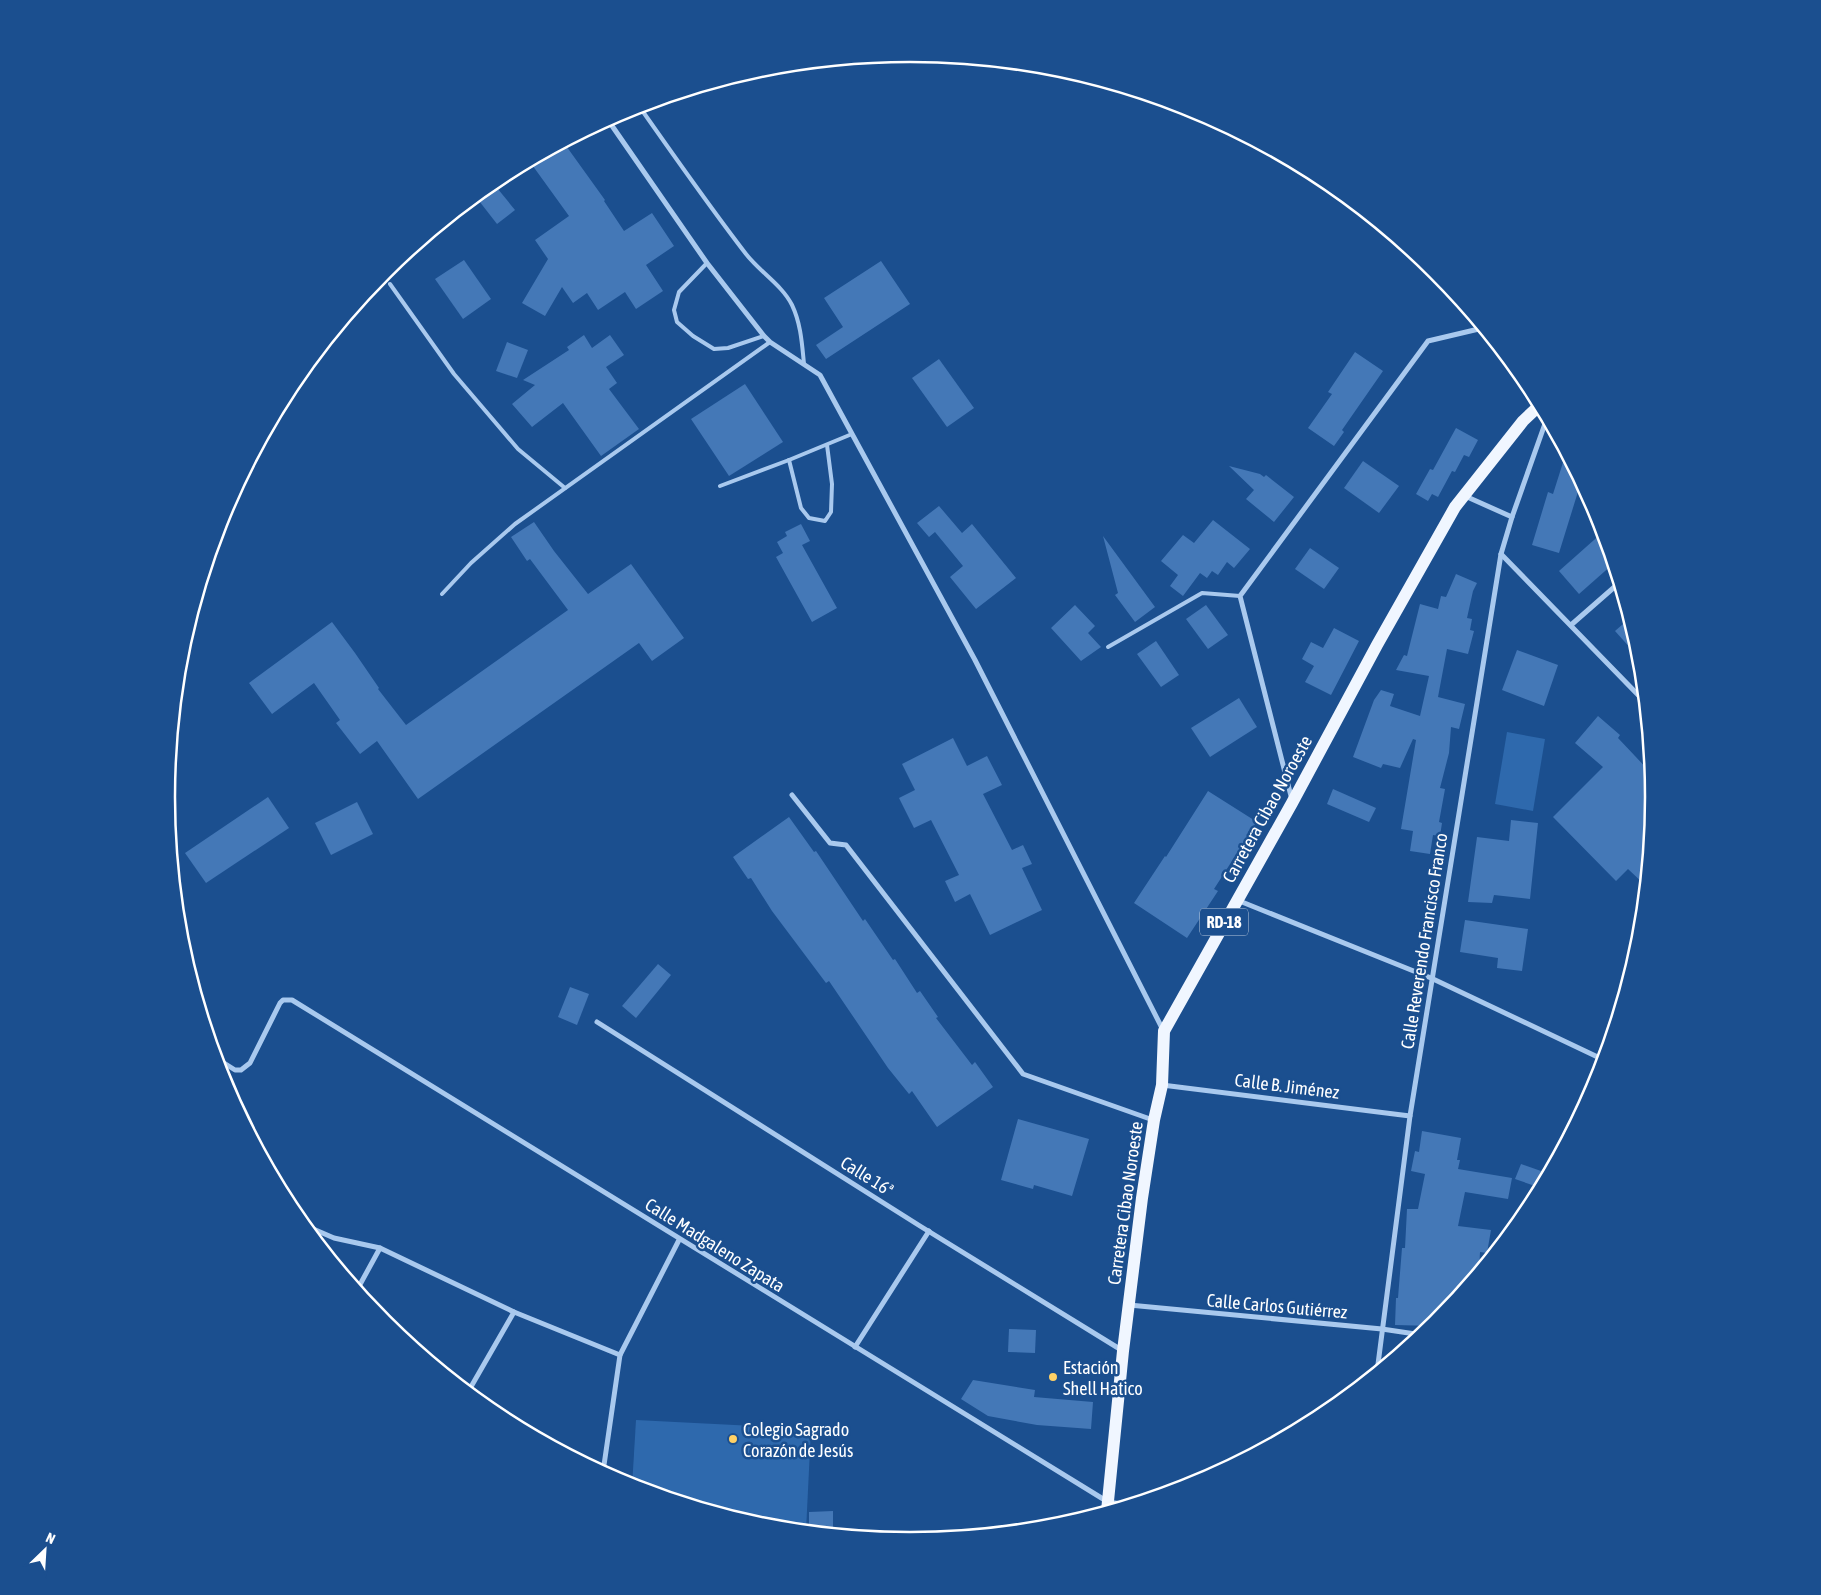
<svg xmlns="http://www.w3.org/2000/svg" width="1821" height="1595" viewBox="0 0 1821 1595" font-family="'Asap Condensed',sans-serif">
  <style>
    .green { fill: #2e69ad }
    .building { fill: #4478b7 }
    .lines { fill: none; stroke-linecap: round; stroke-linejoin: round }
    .lane { stroke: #a9c9ee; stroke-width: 4 }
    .street { stroke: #a9c9ee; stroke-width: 5 }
    .primary { stroke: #f0f6ff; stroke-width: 12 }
    .poi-dot { fill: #ffd166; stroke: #1b4f8f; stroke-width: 2 }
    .labels { text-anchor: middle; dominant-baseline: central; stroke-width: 5; stroke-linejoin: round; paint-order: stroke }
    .shield { fill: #1b4f8f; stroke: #bbcadd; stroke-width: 1 }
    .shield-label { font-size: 16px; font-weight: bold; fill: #fff }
    .street-label { font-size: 18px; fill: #fff; stroke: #1b4f8f }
    .poi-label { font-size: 18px; fill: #fff; stroke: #1b4f8f; text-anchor: start }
    .rim { fill: none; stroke: #fff; stroke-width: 2.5 }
  </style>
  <rect width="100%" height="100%" fill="#1b4f8f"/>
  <!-- green -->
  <g class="green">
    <polygon points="1507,732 1545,739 1533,811 1495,804"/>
    <polygon points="636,1420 811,1429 806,1531 765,1527 632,1487"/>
  </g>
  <!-- building -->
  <g class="building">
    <polygon points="564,143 605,200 604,201 624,231 652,213 674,246 646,265 663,291 636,309 625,292 598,310 587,293 573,303 562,287 545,316 522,303 548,259 535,240 569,216 530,162"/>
    <polygon points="493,183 515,210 497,224 476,197"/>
    <polygon points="464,260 491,299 463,319 435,279"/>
    <polygon points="881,261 910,304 826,359 816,345 843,327 824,298"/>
    <polygon points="584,335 592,348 610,335 624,355 606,367 617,383 609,389 639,429 601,456 563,403 532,427 512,404 535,385 523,380 569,350 567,347"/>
    <polygon points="507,342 528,350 517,378 496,371"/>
    <polygon points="1355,352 1383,371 1342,430 1344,432 1334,446 1308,428 1332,394 1328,392"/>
    <polygon points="939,359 974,408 947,427 912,378"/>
    <polygon points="745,384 783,442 729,476 691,419"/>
    <polygon points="1456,428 1478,440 1469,457 1464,455 1455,472 1452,471 1438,497 1432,494 1428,501 1416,494 1430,469 1433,470"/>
    <polygon points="1566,453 1581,482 1559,553 1532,545 1548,492 1553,494"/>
    <polygon points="1363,461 1399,486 1379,513 1344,488"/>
    <polygon points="1229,466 1260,474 1264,477 1266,475 1294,497 1274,522 1246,499 1254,490"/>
    <polygon points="939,506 962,533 972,524 1016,578 976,609 950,577 963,566 935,532 929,537 917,523"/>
    <polygon points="1213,520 1250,549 1234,568 1227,562 1218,575 1212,571 1207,578 1200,573 1183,596 1170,586 1178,575 1161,561 1183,535 1194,543"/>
    <polygon points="534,522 554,551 588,594 631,564 684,638 652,661 639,643 418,799 377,741 360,754 336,723 340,720 314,683 272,714 249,683 332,622 355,653 379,688 378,689 406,725 568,610 530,559 527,561 511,537"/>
    <polygon points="801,524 810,541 802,545 837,608 812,622 776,557 783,553 777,542 787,536 785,532"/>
    <polygon points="1603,532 1613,564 1579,594 1559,571"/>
    <polygon points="1103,536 1155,607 1135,622 1115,595 1118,593"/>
    <polygon points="1310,548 1339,568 1324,589 1295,569"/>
    <polygon points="1456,574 1477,583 1473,591 1467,618 1472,619 1470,630 1474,631 1468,654 1447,649 1438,697 1465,704 1459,729 1451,727 1449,753 1440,788 1445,789 1439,822 1442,823 1440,836 1433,835 1430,854 1410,851 1413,831 1401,829 1416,740 1413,739 1400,768 1383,764 1381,768 1353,757 1374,700 1381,690 1394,694 1390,706 1420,716 1429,676 1396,670 1404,655 1407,656 1420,604 1438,609 1441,596 1446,597"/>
    <polygon points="1075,605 1095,626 1088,633 1101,647 1081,661 1051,628"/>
    <polygon points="1206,605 1228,635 1208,649 1186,619"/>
    <polygon points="1630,618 1640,653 1641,660 1615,631"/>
    <polygon points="1334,628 1359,641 1331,695 1305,682 1314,666 1302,659 1311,642 1323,648"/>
    <polygon points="1156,641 1179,675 1161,687 1137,654"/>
    <polygon points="1517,650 1558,665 1544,706 1502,690"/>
    <polygon points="1239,698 1257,727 1210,757 1191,728"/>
    <polygon points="1598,716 1620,735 1618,738 1652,774 1654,798 1649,852 1641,860 1647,867 1646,886 1628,869 1616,881 1553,817 1603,767 1575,743"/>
    <polygon points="953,738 967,766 987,756 1002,785 983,794 1012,850 1023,845 1032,864 1022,868 1042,910 990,935 970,894 955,902 945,881 959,875 931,820 914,828 899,798 915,790 902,764"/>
    <polygon points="1333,789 1376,808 1369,822 1327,804"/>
    <polygon points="1208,791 1257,822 1214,889 1218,891 1187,938 1134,903 1165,856 1166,857"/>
    <polygon points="268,797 289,828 206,883 185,853"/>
    <polygon points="357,802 373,834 331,855 315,823"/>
    <polygon points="789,817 814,852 816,851 863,921 865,919 893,960 895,959 917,993 920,991 938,1017 936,1018 972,1065 975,1062 993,1087 937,1127 912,1091 909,1094 888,1068 829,981 826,983 772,911 751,878 748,879 733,857"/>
    <polygon points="1511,820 1538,823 1530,899 1494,895 1492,903 1468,902 1477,837 1509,841"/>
    <polygon points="1465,920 1528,929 1522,971 1497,968 1498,958 1460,952"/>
    <polygon points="658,964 671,975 636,1018 622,1006"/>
    <polygon points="570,987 589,994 577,1025 558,1017"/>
    <polygon points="1018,1119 1089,1139 1072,1196 1034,1185 1033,1189 1001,1180"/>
    <polygon points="1422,1131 1461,1138 1457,1160 1460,1160 1458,1169 1512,1178 1508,1199 1465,1192 1458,1226 1491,1230 1487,1253 1480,1252 1479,1271 1433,1326 1395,1325 1396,1298 1398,1298 1402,1248 1405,1248 1407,1209 1418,1209 1425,1174 1411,1171 1415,1151 1419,1152"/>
    <polygon points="1521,1164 1541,1171 1535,1186 1515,1179"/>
    <polygon points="1009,1329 1036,1330 1035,1353 1008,1352"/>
    <polygon points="973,1380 1035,1390 1034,1397 1093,1402 1091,1429 1037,1425 988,1416 961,1399"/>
    <polygon points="833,1511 833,1534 809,1531 809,1512"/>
  </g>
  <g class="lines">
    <!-- lane -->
    <g class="lane">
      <path d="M 639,106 C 674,156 709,206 746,254 C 760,272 782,285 792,305 C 801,324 802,344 804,364"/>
      <polyline points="707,263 679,292 674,310 677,322 693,336 714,349 728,348 764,336"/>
      <polyline points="390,284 454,374 518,449 565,488"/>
      <polyline points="789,460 801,508 809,518 825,521 831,512 832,484 827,445"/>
      <polyline points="720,486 789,460 852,434"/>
      <polyline points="442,594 471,563 515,524 770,342"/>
      <polyline points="1108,647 1202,593 1240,596"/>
    </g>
    <!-- street -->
    <g class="street">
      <polyline points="608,120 707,263 764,336 770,342 820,375 975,660 1163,1030"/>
      <polyline points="1465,496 1512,517"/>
      <polyline points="1501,554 1645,702"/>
      <polyline points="1571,625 1619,583"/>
      <polyline points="792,795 830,843 846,845 1023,1074 1153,1120"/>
      <polyline points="1292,800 1240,596 1428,341 1483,328"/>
      <polyline points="1237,900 1431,978 1604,1060"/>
      <polyline points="597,1022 920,1226 1123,1351"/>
      <polyline points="216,1058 235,1070 241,1070 250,1063 280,1003 283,1000 292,1000 1108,1502 1128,1505"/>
      <polyline points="1162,1085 1410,1116"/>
      <polyline points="304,1225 334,1238 380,1248 514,1312 620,1355"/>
      <polyline points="357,1290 380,1248"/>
      <polyline points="1129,1305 1382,1329 1422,1335"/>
      <polyline points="855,1347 929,1231"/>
      <polyline points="1377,1372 1410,1116 1501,554 1512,517 1547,418"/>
      <polyline points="468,1392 514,1312"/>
      <polyline points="603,1472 620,1355 679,1240"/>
    </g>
    <!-- primary -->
    <polyline class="primary" points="1107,1511 1123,1351 1142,1198 1154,1120 1162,1085 1164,1031 1292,803 1377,645 1455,507 1523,421 1540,405"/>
  </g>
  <!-- markers -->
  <g class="poi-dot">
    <circle cx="1053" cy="1377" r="5"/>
    <circle cx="733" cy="1439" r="5"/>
  </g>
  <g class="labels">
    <!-- shield labels -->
    <rect class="shield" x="1200" y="908.5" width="48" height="27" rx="4"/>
    <g class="shield-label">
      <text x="1224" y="922">RD-18</text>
    </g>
    <!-- street labels -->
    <g class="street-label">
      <text transform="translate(1267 809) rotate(-61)">Carretera Cibao Noroeste</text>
      <text transform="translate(1424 941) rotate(-81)">Calle Reverendo Francisco Franco</text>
      <text transform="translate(1287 1086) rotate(7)">Calle B. Jiménez</text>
      <text transform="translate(867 1176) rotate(32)">Calle 16ª</text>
      <text transform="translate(1125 1203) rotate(-82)">Carretera Cibao Noroeste</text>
      <text transform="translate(715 1245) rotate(32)">Calle Madgaleno Zapata</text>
      <text transform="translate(1277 1306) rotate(5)">Calle Carlos Gutiérrez</text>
    </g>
    <!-- poi labels -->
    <g class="poi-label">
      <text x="1063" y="1367">Estación<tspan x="1063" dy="21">Shell Hatico</tspan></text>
      <text x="743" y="1429">Colegio Sagrado<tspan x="743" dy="21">Corazón de Jesús</tspan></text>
    </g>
  </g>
  <!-- crop -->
  <path d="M0 0H1821V1595H0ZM175 797a735 735 0 1 1 1470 0a735 735 0 1 1-1470 0Z" fill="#1b4f8f" fill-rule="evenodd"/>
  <path class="rim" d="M175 797a735 735 0 1 1 1470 0a735 735 0 1 1-1470 0Z"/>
  <!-- north arrow -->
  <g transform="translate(45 1550) rotate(25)" stroke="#1b4f8f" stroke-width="4" paint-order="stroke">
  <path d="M0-4L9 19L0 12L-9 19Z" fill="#ffffff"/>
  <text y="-8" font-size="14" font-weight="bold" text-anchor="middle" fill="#ffffff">N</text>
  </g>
</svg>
